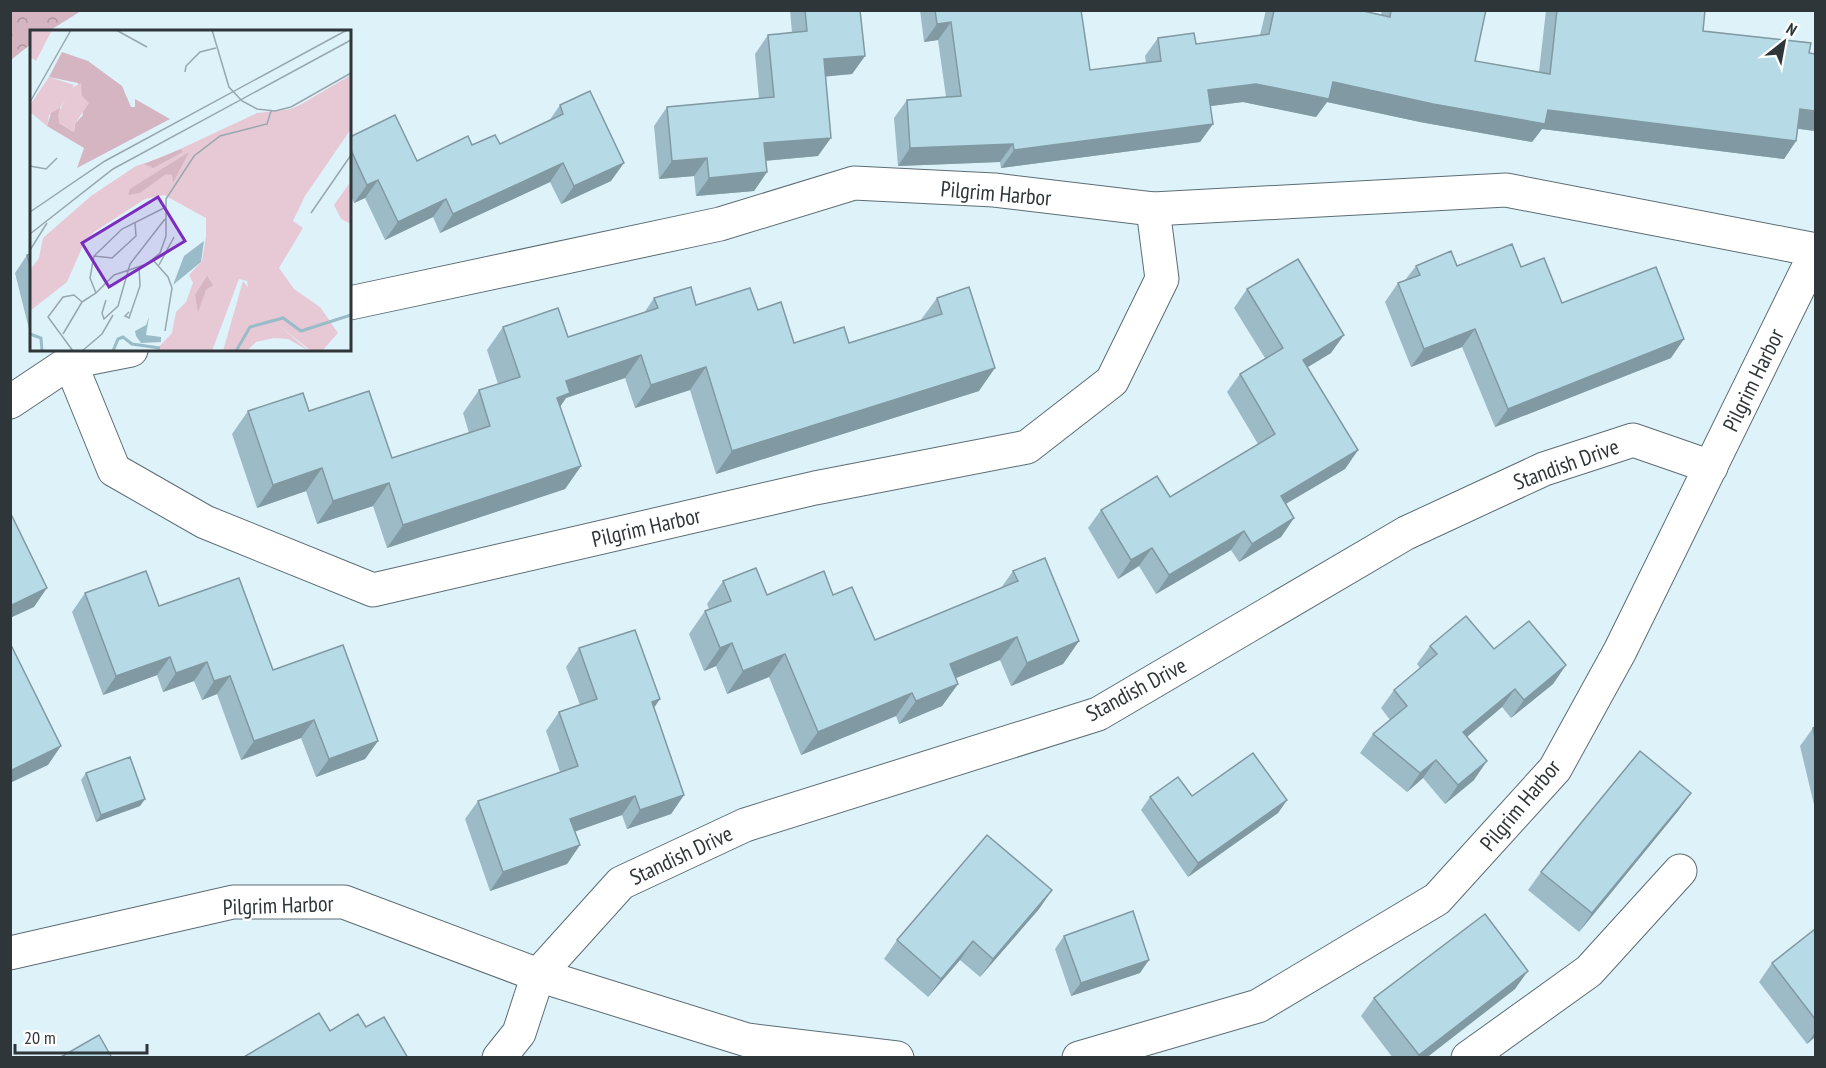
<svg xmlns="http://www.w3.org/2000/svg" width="1826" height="1068" viewBox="0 0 1826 1068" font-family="'PT Sans Narrow',sans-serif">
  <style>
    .forest { fill: url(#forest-crowns) }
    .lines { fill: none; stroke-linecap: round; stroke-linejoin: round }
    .street-casing { stroke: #5c6d74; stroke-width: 35 }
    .street { stroke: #fff; stroke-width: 33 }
    .wall { fill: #9dbbc7 }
    .shaded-wall { fill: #8099a2 }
    .building { fill: #b7dae7; stroke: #8099a2; stroke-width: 1.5 }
    .labels { text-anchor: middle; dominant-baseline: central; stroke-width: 4.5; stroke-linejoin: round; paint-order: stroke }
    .street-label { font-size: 22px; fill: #2e3639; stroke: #fff }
    .inset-river { fill: none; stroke: #9abbc8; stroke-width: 3 }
    .inset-road { fill: none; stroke: #98a7ad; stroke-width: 1.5 }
    .view { fill: #7b2cbf; fill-opacity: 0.15; stroke: #7b2cbf; stroke-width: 3 }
    .inset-edge { fill: none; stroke: #2e3639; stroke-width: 3 }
  </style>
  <defs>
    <pattern id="forest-crowns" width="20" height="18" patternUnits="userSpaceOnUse" patternTransform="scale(1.5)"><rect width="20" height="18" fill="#d5b5c2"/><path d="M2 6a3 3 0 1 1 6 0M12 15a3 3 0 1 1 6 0" fill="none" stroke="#ad949f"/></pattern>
  </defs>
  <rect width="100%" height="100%" fill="#def2fa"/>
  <!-- forest -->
  <polygon class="forest" points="11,10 81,10 81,11 49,31 32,32 31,44 11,60"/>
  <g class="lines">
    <defs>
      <g id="street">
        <polyline points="350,303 720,224 854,183 994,190 1153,209 1506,190 1816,250"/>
        <polyline points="70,362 114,470 205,522 373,590 815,488 1027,447 1112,381 1162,279 1153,209"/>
        <polyline points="10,402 70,362 131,350"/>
        <polyline points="10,953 233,902 344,902 538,975 747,1040 897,1058"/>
        <polyline points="499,1058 519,1033 538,975 621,883 745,825 1098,714 1406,533 1544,469 1633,440 1711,467"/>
        <polyline points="1079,1058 1258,1006 1437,899 1555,769 1620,651 1816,252"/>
        <polyline points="1468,1058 1589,971 1680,871"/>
      </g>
    </defs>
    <!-- street casing -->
    <use href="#street" class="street-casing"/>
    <!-- street -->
    <use href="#street" class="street"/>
  </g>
  <!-- wall -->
  <g class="wall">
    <polygon points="790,10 860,10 865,56 852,74 825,76 818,156 765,161 767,172 754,191 696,196 694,176 659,179 654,126 667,107 759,99 755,54 768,35 792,33"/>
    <polygon points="920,10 1081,10 1090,70 1146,63 1145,56 1158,38 1196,44 1260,35 1266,10 1359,10 1381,15 1382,10 1486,10 1475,61 1539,72 1546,10 1705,10 1703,31 1815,54 1815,131 1798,129 1796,141 1784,159 1542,129 1532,142 1420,122 1327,102 1316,117 1243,102 1210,106 1213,124 1200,142 1001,168 1000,162 898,166 894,118 907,100 946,97 938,40 924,42"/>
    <polygon points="560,105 611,181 561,204 550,182 440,233 433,217 385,240 365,198 354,203 350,193 350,137 417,161 472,145 500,144 549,121"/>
    <polygon points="32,254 32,329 29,329 15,273 27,255"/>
    <polygon points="1416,266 1521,267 1562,303 1671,358 1495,427 1462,347 1411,367 1385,302 1398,283 1405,280"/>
    <polygon points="1247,289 1331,353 1307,367 1358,450 1345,469 1286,504 1294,518 1281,537 1239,562 1231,550 1156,594 1139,566 1118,579 1088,528 1101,510 1170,497 1258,444 1227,392 1240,374 1265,358 1234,308"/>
    <polygon points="654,298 696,305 758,310 794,343 849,343 920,321 937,298 979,391 716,474 690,390 635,408 625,378 566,398 560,406 581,466 565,489 387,548 373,506 317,524 306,491 257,508 232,434 248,411 309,411 392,458 469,433 463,413 479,390 498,384 487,350 503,327 568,337 644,313"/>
    <polygon points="1013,571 1079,641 1063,664 1011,686 1000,660 956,678 958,684 942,706 899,724 896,716 801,755 769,677 727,694 716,666 704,671 689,634 705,611 709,609 707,604 723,581 767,595 833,595 875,640 1001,588"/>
    <polygon points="85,593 159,606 273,670 378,741 365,759 316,777 301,738 241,760 217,694 202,700 194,681 163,692 157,675 103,695 72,612"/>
    <polygon points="1430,646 1494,649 1566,665 1553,684 1511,718 1502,707 1467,737 1474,780 1445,804 1423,778 1407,792 1360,753 1373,734 1390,720 1381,708 1394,690 1420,668 1417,664"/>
    <polygon points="579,648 654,708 684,795 671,814 627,829 622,815 575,831 580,845 567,864 490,891 465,819 478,801 560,772 546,731 559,712 580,705 566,667"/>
    <polygon points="1815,727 1815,809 1800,746 1813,728"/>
    <polygon points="86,773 145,799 140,806 96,822 81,780"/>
    <polygon points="1691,793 1678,811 1579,932 1528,890 1541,872"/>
    <polygon points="1150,797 1287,800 1278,813 1188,877 1141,810"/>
    <polygon points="1052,890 1039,909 980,977 960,960 928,997 884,959 897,940"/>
    <polygon points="1815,929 1815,1037 1807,1044 1759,982 1772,963"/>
    <polygon points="1064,936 1140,973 1071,996 1055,949"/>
    <polygon points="1515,989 1426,1058 1393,1058 1361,1016 1374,998"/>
  </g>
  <!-- shaded-wall -->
  <g class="shaded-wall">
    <polygon points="951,22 938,40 924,42 937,24"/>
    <polygon points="865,56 852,74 811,78 824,59"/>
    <polygon points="1333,82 1548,110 1796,141 1784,159 1542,129 1532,142 1420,122 1327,102 1316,117 1243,102 1195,108 1208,90 1256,84"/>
    <polygon points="1800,109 1815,111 1815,131 1787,127"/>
    <polygon points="1213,124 1200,142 1001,168 1014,150"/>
    <polygon points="831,138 818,156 751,162 764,143"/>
    <polygon points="1013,144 1000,162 898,166 910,148"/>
    <polygon points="707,158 694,176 659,179 672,161"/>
    <polygon points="563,163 550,182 440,233 453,214"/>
    <polygon points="624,163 611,181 561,204 574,186"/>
    <polygon points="767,172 754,191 696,196 709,178"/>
    <polygon points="378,180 365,198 354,203 367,185"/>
    <polygon points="446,199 433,217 385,240 398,222"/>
    <polygon points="1475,329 1462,347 1411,367 1424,349"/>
    <polygon points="1344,335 1331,353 1290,378 1303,360"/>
    <polygon points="1684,339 1671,358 1495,427 1508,409"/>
    <polygon points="641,355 625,378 566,398 554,416 541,421 566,381"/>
    <polygon points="706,367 690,390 635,408 651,385"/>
    <polygon points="995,368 979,391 716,474 732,451"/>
    <polygon points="1358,450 1345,469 1268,514 1281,496"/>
    <polygon points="581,466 565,489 387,548 403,525"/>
    <polygon points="322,468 306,491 257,508 273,485"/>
    <polygon points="389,483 373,506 317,524 333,501"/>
    <polygon points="1294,518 1281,537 1239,562 1252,544"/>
    <polygon points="1244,531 1231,550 1156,594 1169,575"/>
    <polygon points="1152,548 1139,566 1118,579 1131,560"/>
    <polygon points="47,588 34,607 10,618 10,606"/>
    <polygon points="1017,637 1000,660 934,687 950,664"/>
    <polygon points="1079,641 1063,664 1011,686 1027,663"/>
    <polygon points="732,643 716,666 704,671 720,648"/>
    <polygon points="785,654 769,677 727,694 743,671"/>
    <polygon points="170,657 157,675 103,695 116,676"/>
    <polygon points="207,662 194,681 163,692 176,673"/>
    <polygon points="1566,665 1553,684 1511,718 1524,700"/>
    <polygon points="230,676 217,694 202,700 214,681"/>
    <polygon points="958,684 942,706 899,724 916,701"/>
    <polygon points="1515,689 1502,707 1450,751 1463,732"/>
    <polygon points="912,693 896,716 801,755 818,732"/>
    <polygon points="660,699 647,718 652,702"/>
    <polygon points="314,720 301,738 241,760 254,741"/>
    <polygon points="378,741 365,759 316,777 329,759"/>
    <polygon points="61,746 48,765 10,783 10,771"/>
    <polygon points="1436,760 1423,778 1407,792 1420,773"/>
    <polygon points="1487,761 1474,780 1445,804 1458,785"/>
    <polygon points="1691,793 1678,811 1579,932 1592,913"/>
    <polygon points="684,795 671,814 627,829 640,810"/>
    <polygon points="635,796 622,815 557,838 570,819"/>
    <polygon points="145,799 140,806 96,822 101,815"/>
    <polygon points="1287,800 1278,813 1188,877 1198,863"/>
    <polygon points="580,845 567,864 490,891 503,872"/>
    <polygon points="1052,890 1039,909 980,977 993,959"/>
    <polygon points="973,941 960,960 928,997 941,979"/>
    <polygon points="1149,960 1140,973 1071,996 1081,983"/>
    <polygon points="1528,971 1515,989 1426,1058 1417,1058 1419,1055"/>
    <polygon points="1815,1032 1815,1037 1807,1044"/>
  </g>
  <!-- building -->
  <g class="building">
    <polygon points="805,10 860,10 865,56 824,59 831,138 764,143 767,172 709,178 707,158 672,161 667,107 774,97 768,35 807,31"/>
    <polygon points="935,10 1081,10 1090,70 1161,61 1158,38 1194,33 1196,44 1269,34 1274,10 1359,10 1390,17 1391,10 1486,10 1475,61 1550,74 1557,10 1705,10 1703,31 1811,43 1809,53 1815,54 1815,111 1800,109 1796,141 1548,110 1545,124 1433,104 1333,82 1329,99 1256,84 1208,90 1213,124 1014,150 1013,144 910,148 907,100 961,96 951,22 937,24"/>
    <polygon points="590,91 624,163 574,186 563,163 453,214 446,199 398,222 378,180 367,185 350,148 350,137 395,115 417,161 468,136 472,145 495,135 500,144 563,114 560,105"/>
    <polygon points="1512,244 1521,267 1544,258 1562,303 1656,267 1684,339 1508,409 1475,329 1424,349 1398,283 1420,275 1416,266 1451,251 1457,266"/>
    <polygon points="32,254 32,272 27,255"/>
    <polygon points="1298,259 1344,335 1303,360 1358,450 1281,496 1294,518 1252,544 1244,531 1169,575 1152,548 1131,560 1101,510 1157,476 1170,497 1275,434 1240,374 1283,348 1247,289"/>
    <polygon points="691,287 696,305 750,288 758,310 781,302 794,343 844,327 849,343 942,314 937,298 969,287 995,368 732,451 706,367 651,385 641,355 566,381 570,393 557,398 581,466 403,525 389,483 333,501 322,468 273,485 248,411 303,393 309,411 369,391 392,458 490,426 479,390 520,377 503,327 558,308 568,337 658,308 654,298"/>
    <polygon points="10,512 47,588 10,606"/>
    <polygon points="1045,558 1079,641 1027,663 1017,637 950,664 958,684 916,701 912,693 818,732 785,654 743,671 732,643 720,648 705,611 731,601 723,581 756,568 767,595 824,571 833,595 852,587 875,640 1018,581 1013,571"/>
    <polygon points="146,571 159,606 239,578 273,670 343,645 378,741 329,759 314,720 254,741 230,676 214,681 207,662 176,673 170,657 116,676 85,593"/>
    <polygon points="1466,616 1494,649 1529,621 1566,665 1524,700 1515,689 1463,732 1487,761 1458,785 1436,760 1420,773 1373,734 1407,706 1394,690 1437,654 1430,646"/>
    <polygon points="635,630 660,699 652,702 684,795 640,810 635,796 570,819 580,845 503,872 478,801 578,766 559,712 597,699 579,648"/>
    <polygon points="10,643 61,746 10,771"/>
    <polygon points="1815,727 1815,738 1813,728"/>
    <polygon points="1640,751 1691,793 1592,913 1541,872"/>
    <polygon points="1253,753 1287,800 1198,863 1150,797 1178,777 1192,796"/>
    <polygon points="130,757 145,799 101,815 86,773"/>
    <polygon points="987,835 1052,890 993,959 973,941 941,979 897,940"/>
    <polygon points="1133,911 1149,960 1081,983 1064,936"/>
    <polygon points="1485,914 1528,971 1419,1055 1374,998"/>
    <polygon points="1815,929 1815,1019 1772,963"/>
    <polygon points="319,1013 330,1031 358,1014 366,1027 384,1017 408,1058 242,1058"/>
    <polygon points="99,1035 112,1058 59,1058"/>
  </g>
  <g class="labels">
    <!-- street labels -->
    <g class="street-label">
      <text transform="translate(996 193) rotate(5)">Pilgrim Harbor</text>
      <text transform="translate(1753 380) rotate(-64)">Pilgrim Harbor</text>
      <text transform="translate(1566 464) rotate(-20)">Standish Drive</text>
      <text transform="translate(646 527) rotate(-13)">Pilgrim Harbor</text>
      <text transform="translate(1136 689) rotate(-28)">Standish Drive</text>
      <text transform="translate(1520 805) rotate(-50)">Pilgrim Harbor</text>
      <text transform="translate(681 855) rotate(-25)">Standish Drive</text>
      <text transform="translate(278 905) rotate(-2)">Pilgrim Harbor</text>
    </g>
  </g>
  <!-- overview -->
  <g transform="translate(30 30)">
    <rect width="321" height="321" fill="#def2fa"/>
    <path d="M 321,45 L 321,99 L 275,166 L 263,191 L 273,198 L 249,238 L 264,259 L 290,277 L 308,303 L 292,321 L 281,321 L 251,297 L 219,262 L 217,251 L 209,249 L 182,321 L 125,321 L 142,303 L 146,282 L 156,272 L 163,253 L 159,245 L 172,231 L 176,206 L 176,188 L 134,165 L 115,169 L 64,202 L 55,211 L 37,252 L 0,281 L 0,240 L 9,228 L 13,208 L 61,166 L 106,136 L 131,128 L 227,83 L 263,79 ZM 19,47 L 44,55 L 30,78 L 19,85 L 17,96 L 0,82 L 0,75 ZM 321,151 L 321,194 L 311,189 L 304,175 Z" fill="#e7c9d5"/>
    <path d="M 32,22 L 58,31 L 92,56 L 101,77 L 105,77 L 105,69 L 140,89 L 47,138 L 54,118 L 17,96 L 21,83 L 30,78 L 29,93 L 44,102 L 45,94 L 53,85 L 48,53 L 19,47 ZM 151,119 L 153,122 L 123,138 L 114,134 ZM 159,122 L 143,153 L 142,145 L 136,144 L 110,163 L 98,165 L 100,159 ZM 177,246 L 183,255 L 176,260 L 168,282 L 165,265 Z" fill="#d5b5c2"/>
    <path d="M 51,53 L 52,66 L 59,73 L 45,94 L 44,102 L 29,93 L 28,84 L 40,59 ZM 270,75 L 257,93 L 244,95 L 246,85 ZM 241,254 L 251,272 L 241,270 L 234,278 L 230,273 L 235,272 L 232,269 ZM 265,279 L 274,296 L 283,294 L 293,283 L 305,301 L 291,299 L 276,306 L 247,288 L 258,287 Z" fill="#e7c9d5"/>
    <path d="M 0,0 L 22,0 L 6,31 L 0,27 ZM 213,251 L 251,297 L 279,321 L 258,309 L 244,308 L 226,312 L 217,321 L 193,321 Z" fill="#e7c9d5"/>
    <path d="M 174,211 L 171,232 L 143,255 L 154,226 ZM 119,287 L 116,305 L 131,307 L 131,312 L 111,313 L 106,306 L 105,301 L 116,295 Z" fill="#9abbc8"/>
    <path class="inset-river" d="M 0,304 L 11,308 L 12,321M 83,321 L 88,309 L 93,307 L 102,314 L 130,318M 206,321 L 220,297 L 253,288 L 271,301 L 321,285"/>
    <path class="inset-road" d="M 86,0 L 117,17M 182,0 L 199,57 L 212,71 L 227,79 L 245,81 L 261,77 L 321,43M 155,42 L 156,36 L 170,22 L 186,18M 0,72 L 41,0M 0,136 L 16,139 L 27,128M 0,182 L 75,131 L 317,0M 281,183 L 321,125M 0,204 L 83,139 L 321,10M 0,220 L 17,193M 64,226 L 82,228 L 106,206 L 105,192M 123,230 L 138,247 L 142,258 L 135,301M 129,235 L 144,207M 66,263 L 84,245 L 117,234 L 130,223 L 136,206 L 136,169 L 164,126 L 190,106 L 237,94 L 241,81M 76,270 L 72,283 L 74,289 L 88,276 L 100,234 L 135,189M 52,272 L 66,263 L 60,248 L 64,226 L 92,199 L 134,178M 99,282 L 95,286 L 99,288 L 110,256 L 109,237M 33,304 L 52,272M 43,321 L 18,287 L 33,267 L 44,265 L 52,272M 52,321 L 72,304 L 83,285"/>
    <path class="view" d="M 128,167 L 155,211 L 79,257 L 52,213 Z"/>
    <rect width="321" height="321" class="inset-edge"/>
  </g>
  <!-- border -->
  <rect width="1826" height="1068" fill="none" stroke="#2e3639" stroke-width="24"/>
  <!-- north arrow -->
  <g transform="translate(1784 42) rotate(31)" stroke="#ffffff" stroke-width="4.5" paint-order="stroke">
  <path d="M0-4.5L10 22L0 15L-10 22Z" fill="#2e3639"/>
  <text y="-9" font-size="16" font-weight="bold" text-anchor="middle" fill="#2e3639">N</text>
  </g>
  <!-- scale -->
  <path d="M15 1044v9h132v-9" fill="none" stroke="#2e3639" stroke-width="3"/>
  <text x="24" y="1044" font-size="18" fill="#2e3639" stroke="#ffffff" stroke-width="4.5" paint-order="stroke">20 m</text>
</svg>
